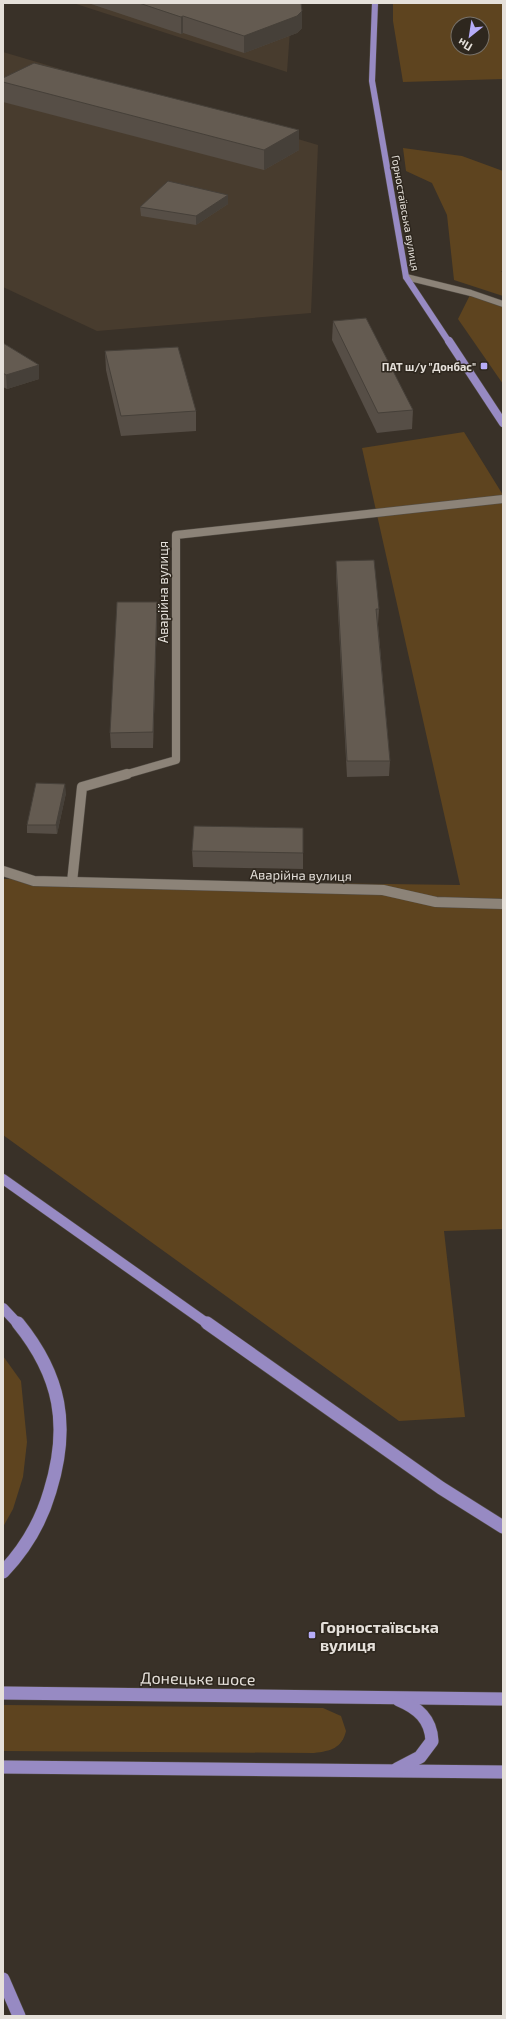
<svg xmlns="http://www.w3.org/2000/svg" width="506" height="2019" viewBox="0 0 506 2019" font-family="'Exo 2',sans-serif">
  <style>
    .built { fill: #483c2e }
    .green { fill: #5e441f; fill-rule: evenodd }
    .lines { fill: none; stroke-linecap: round; stroke-linejoin: round }
    .minor-far2-casing { stroke: #534d45; stroke-width: 7 }
    .minor-far1-casing { stroke: #534d45; stroke-width: 9 }
    .minor-casing { stroke: #534d45; stroke-width: 11 }
    .major-far3-casing { stroke: #534d45; stroke-width: 7 }
    .major-far2-casing { stroke: #534d45; stroke-width: 9 }
    .major-far1-casing { stroke: #534d45; stroke-width: 11 }
    .major-casing { stroke: #534d45; stroke-width: 14 }
    .minor-far2 { stroke: #8c8378; stroke-width: 6 }
    .minor-far1 { stroke: #8c8378; stroke-width: 8 }
    .minor { stroke: #8c8378; stroke-width: 10 }
    .major-far3 { stroke: #978ac3; stroke-width: 6 }
    .major-far2 { stroke: #978ac3; stroke-width: 8 }
    .major-far1 { stroke: #978ac3; stroke-width: 10 }
    .major { stroke: #978ac3; stroke-width: 13 }
    .wall { fill: #564e46 }
    .shaded-wall { fill: #464039 }
    .building { fill: #645b51; stroke: #464039 }
    .poi-dot { fill: #b6acf8; stroke: #2e271e; stroke-width: 1.5 }
    .labels { text-anchor: middle; dominant-baseline: central; stroke-width: 3; stroke-linejoin: round; paint-order: stroke }
    .far-street-label { font-size: 11px; fill: #e5e0da; stroke: #2e271e }
    .far-poi-label { font-size: 11px; font-weight: bold; fill: #e5e0da; stroke: #2e271e; text-anchor: end }
    .street-label { font-size: 13px; fill: #e5e0da; stroke: #2e271e }
    .near-poi-label { font-size: 16px; font-weight: bold; fill: #e5e0da; stroke: #2e271e; text-anchor: start }
    .near-street-label { font-size: 16px; fill: #e5e0da; stroke: #2e271e }
  </style>
  <rect width="100%" height="100%" fill="#393128"/>
  <!-- built -->
  <g class="built">
    <polygon points="73,3 292,3 287,72"/>
    <polygon points="3,52 318,145 311,313 97,331 3,287"/>
  </g>
  <!-- green -->
  <g class="green">
    <path d="M 393,3 L 503,3 L 503,79 L 403,82 L 393,21 ZM 458,24 L 482,24 L 482,48 L 458,48 Z"/>
    <polygon points="403,148 462,156 503,171 503,270 501,272 503,272 503,296 454,280 447,215 432,183 406,171"/>
    <polygon points="471,293 503,304 503,384 458,319"/>
    <polygon points="464,432 503,495 503,1229 444,1231 465,1417 399,1421 3,1135 3,879 460,885 362,448"/>
    <polygon points="3,1356 21,1381 27,1442 23,1477 13,1509 3,1527"/>
    <path d="M 3,1705 L 323,1708 L 341,1716 L 346,1731 C 342,1748 331,1751 314,1753 L 3,1751 Z"/>
  </g>
  <g class="lines">
    <defs>
      <polyline id="minor-far2" points="406,277 471,293 503,304"/>
      <polyline id="minor-far1" points="124,775 176,760 176,535 503,499"/>
      <g id="minor">
        <polyline points="3,871 34,881 383,890 436,902 503,904"/>
        <polyline points="72,882 82,787 127,774"/>
      </g>
      <polyline id="major-far3" points="375,3 372,81 406,277 449,342"/>
      <polyline id="major-far2" points="449,341 503,423"/>
      <g id="major-far1">
        <polyline points="3,1179 208,1324"/>
        <polyline points="3,1308 18,1324"/>
      </g>
      <g id="major">
        <polyline points="207,1323 441,1488 503,1527"/>
        <path d="M 3,1572 C 25,1549 41,1522 50,1491 C 70,1426 61,1376 18,1323"/>
        <polyline points="3,1693 503,1699"/>
        <polyline points="3,1767 503,1772"/>
        <path d="M 397,1769 L 420,1757 L 432,1741 C 431,1719 418,1708 399,1700"/>
        <polyline points="3,1979 19,2016"/>
      </g>
    </defs>
    <!-- minor-far2 casing -->
    <use href="#minor-far2" class="minor-far2-casing"/>
    <!-- minor-far1 casing -->
    <use href="#minor-far1" class="minor-far1-casing"/>
    <!-- minor casing -->
    <use href="#minor" class="minor-casing"/>
    <!-- major-far3 casing -->
    <use href="#major-far3" class="major-far3-casing"/>
    <!-- major-far2 casing -->
    <use href="#major-far2" class="major-far2-casing"/>
    <!-- major-far1 casing -->
    <use href="#major-far1" class="major-far1-casing"/>
    <!-- major casing -->
    <use href="#major" class="major-casing"/>
    <!-- minor-far2 -->
    <use href="#minor-far2" class="minor-far2"/>
    <!-- minor-far1 -->
    <use href="#minor-far1" class="minor-far1"/>
    <!-- minor -->
    <use href="#minor" class="minor"/>
    <!-- major-far3 -->
    <use href="#major-far3" class="major-far3"/>
    <!-- major-far2 -->
    <use href="#major-far2" class="major-far2"/>
    <!-- major-far1 -->
    <use href="#major-far1" class="major-far1"/>
    <!-- major -->
    <use href="#major" class="major"/>
  </g>
  <!-- wall -->
  <g class="wall">
    <polygon points="88,3 301,3 302,28 297,33 244,53 183,33 181,34"/>
    <polygon points="3,78 299,130 299,150 264,170 3,102"/>
    <polygon points="228,195 228,204 196,225 141,216 140,207"/>
    <polygon points="333,321 413,410 412,429 377,433 332,340"/>
    <polygon points="3,343 39,365 39,379 7,389 3,387"/>
    <polygon points="105,351 196,411 196,431 121,436 106,370"/>
    <polygon points="336,561 379,609 378,624 390,761 389,776 347,777 336,575"/>
    <polygon points="157,602 157,617 153,748 111,748 110,733"/>
    <polygon points="66,793 57,834 27,833 27,825"/>
    <polygon points="303,828 303,869 193,867 192,851"/>
  </g>
  <!-- shaded-wall -->
  <g class="shaded-wall">
    <polygon points="302,11 302,28 297,33 244,53 244,36"/>
    <polygon points="183,16 183,33 181,34 181,17"/>
    <polygon points="299,130 299,150 264,170 264,150"/>
    <polygon points="228,195 228,204 196,225 196,216"/>
    <polygon points="39,365 39,379 7,389 6,375"/>
    <polygon points="157,602 157,617 153,748 153,732"/>
    <polygon points="65,784 66,793 57,834 56,825"/>
  </g>
  <!-- building -->
  <g class="building">
    <polygon points="139,3 301,3 302,11 297,16 244,36 183,16 181,17"/>
    <polygon points="34,63 299,130 264,150 3,82 3,78"/>
    <polygon points="168,181 228,195 196,216 140,207"/>
    <polygon points="366,318 413,410 378,413 333,321"/>
    <polygon points="3,343 39,365 6,375 3,373"/>
    <polygon points="178,347 196,411 121,416 105,351"/>
    <polygon points="374,560 379,609 376,609 390,761 347,761 336,561"/>
    <polygon points="117,602 157,602 153,732 110,733"/>
    <polygon points="36,783 65,784 56,825 27,825"/>
    <polygon points="194,826 303,828 303,853 192,851"/>
  </g>
  <!-- markers -->
  <g class="poi-dot">
    <rect x="480" y="362" width="8" height="8" rx="2"/>
    <rect x="308" y="1631" width="8" height="8" rx="2"/>
  </g>
  <g class="labels">
    <!-- far-street labels -->
    <g class="far-street-label">
      <text transform="translate(406 213) rotate(80)">Горностаївська вулиця</text>
    </g>
    <!-- far-poi labels -->
    <g class="far-poi-label">
      <text x="476" y="366">ПАТ ш/у "Донбас"</text>
    </g>
    <!-- street labels -->
    <g class="street-label">
      <text transform="translate(163 592) rotate(-90)">Аварійна вулиця</text>
      <text transform="translate(301 875) rotate(1)">Аварійна вулиця</text>
    </g>
    <!-- near-poi labels -->
    <g class="near-poi-label">
      <text x="320" y="1626">Горностаївська<tspan x="320" dy="18">вулиця</tspan></text>
    </g>
    <!-- near-street labels -->
    <g class="near-street-label">
      <text transform="translate(198 1678) rotate(1)">Донецьке шосе</text>
    </g>
  </g>
  <!-- border -->
  <rect width="506" height="2019" fill="none" stroke="#e5e0da" stroke-width="8"/>
  <!-- north arrow -->
  <g transform="translate(470 36) rotate(210)"><circle r="19" fill="#2e271e" stroke="#777169"/>
  <path d="M0-3L7 15L0 10L-7 15Z" fill="#b6acf8"/>
  <text y="-6" font-size="11" font-weight="bold" text-anchor="middle" fill="#e5e0da">Пн</text>
  </g>
</svg>
